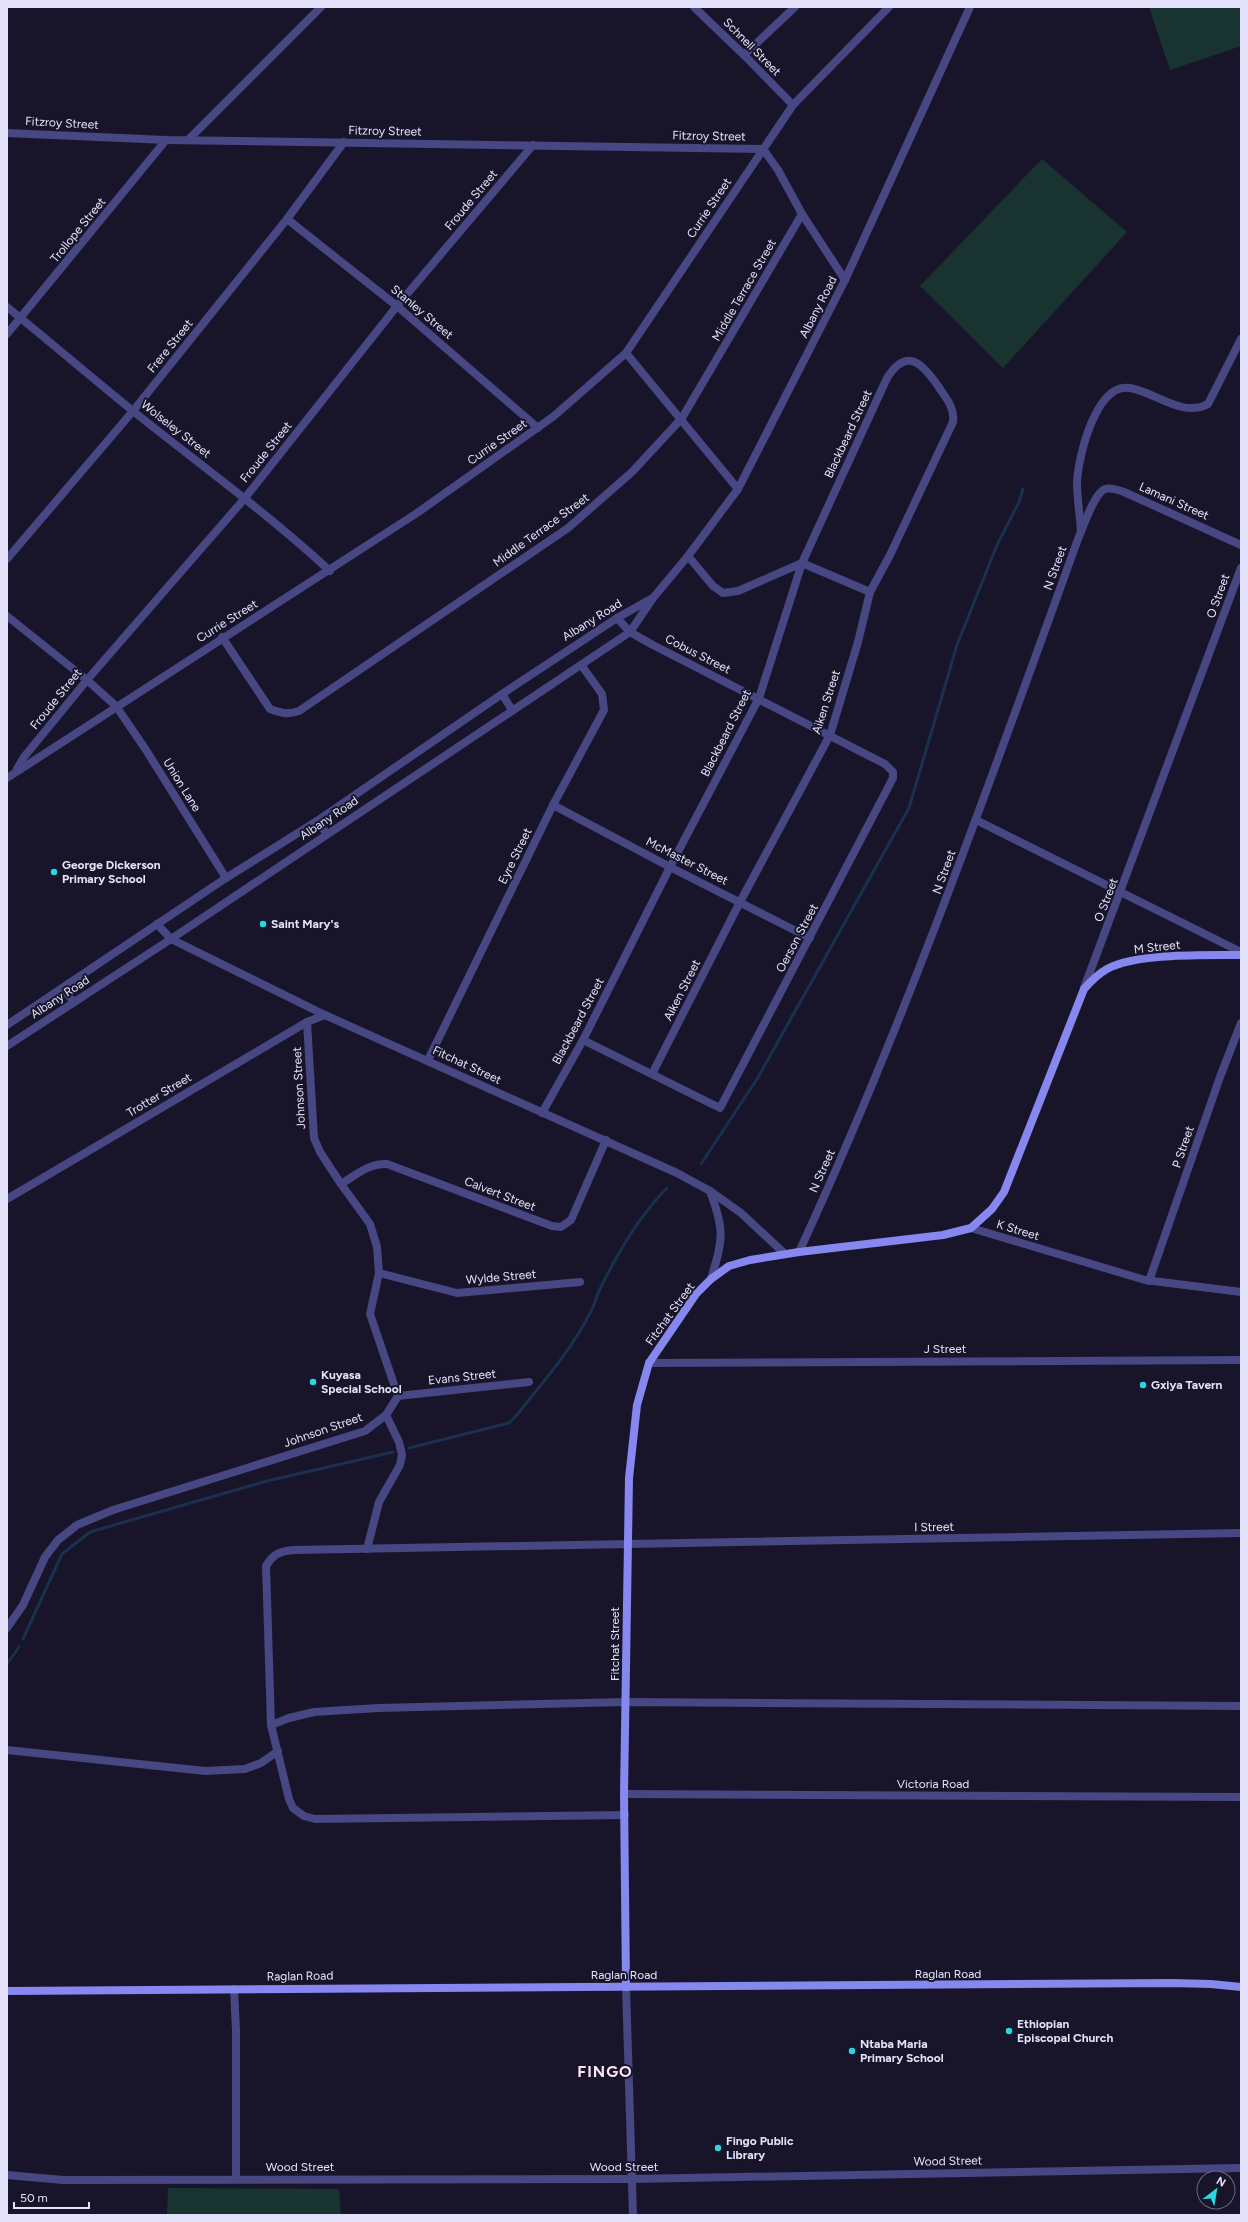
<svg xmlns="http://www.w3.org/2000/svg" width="1248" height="2222" viewBox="0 0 1248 2222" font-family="Figtree,sans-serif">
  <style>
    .green { fill: #193331 }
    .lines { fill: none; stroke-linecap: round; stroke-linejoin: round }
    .stream { stroke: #19304f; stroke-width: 3 }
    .street { stroke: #464783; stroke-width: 8 }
    .secondary { stroke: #8687ef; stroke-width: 8 }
    .poi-dot { fill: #27d7e2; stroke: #18152a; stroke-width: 1.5 }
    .labels { text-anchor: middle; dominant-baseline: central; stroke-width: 4; stroke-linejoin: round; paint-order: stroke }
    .street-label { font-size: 12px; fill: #e4e2fb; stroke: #18152a }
    .poi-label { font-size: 12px; font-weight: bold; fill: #e4e2fb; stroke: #18152a; text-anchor: start }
    .district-label { font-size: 16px; font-weight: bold; letter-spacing: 1px; fill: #fbe4f4; stroke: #18152a }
  </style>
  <rect width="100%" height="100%" fill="#18152a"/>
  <!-- green -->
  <g class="green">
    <polygon points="1149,7 1241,7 1241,46 1170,70"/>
    <polygon points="1042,159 1127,232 1003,368 920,286"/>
    <polygon points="168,2188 339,2189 341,2215 167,2215"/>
  </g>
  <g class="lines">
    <!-- stream -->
    <g class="stream">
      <polyline points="701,1164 757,1079 909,808 957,645 997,545 1019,502 1023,489"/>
      <path d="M 409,1448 L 509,1423 L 516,1416 C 542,1383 570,1352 589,1315 C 594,1307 596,1297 600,1289 C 617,1254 639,1216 667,1188"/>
      <polyline points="23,1639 62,1554 90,1532 267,1481 393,1452"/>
      <polyline points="7,1664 19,1647"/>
    </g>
    <!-- street -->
    <g class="street">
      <polyline points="694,7 744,55 793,105"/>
      <polyline points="744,55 795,7"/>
      <polyline points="7,133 166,140 763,149 778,170 802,214 845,280"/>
      <polyline points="188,140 321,7"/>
      <polyline points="287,219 397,306 538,428"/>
      <path d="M 7,307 C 49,341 91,377 133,411 C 199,464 267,513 330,571"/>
      <polyline points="7,334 166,140"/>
      <polyline points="626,353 738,489"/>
      <path d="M 1081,531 C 1080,515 1077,499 1077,483 C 1078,457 1096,382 1130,388 C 1155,392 1183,418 1208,404 L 1241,339"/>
      <polyline points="688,556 713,586 723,593 738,591 802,563 870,592"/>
      <polyline points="7,559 133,411 287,219 344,142"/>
      <polyline points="7,616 87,680 116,706 146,750 226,878"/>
      <path d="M 222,637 L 270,709 C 281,713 287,715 299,711 L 568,528 L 632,472 L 682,418 L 802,214"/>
      <polyline points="502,694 512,710"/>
      <polyline points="17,769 24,757 87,680 245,498 397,306 533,145"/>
      <polyline points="7,778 417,513 554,416 626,353 793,105 889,7"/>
      <polyline points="553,805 670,867 810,938"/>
      <polyline points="976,820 1241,952"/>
      <polyline points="317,821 327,834"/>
      <polyline points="157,924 171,939 325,1015 677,1173 710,1191 741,1213 785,1254"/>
      <polyline points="62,988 74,1002"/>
      <polyline points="1084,988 1241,568"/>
      <polyline points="7,1025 226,878 317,821 502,694 617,618 651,599"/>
      <polyline points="583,1040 720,1108 893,778 893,772 885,764 651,644 630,632 617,618"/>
      <polyline points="7,1046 171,939 630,632 653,598 688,556 738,489 845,280 970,7"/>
      <polyline points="428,1060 553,805 604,710 602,694 582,666"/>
      <path d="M 542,1113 L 583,1040 L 670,867 L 759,698 L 802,563 L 887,378 C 907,347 922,363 938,386 C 945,397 955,407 953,422 L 890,555 L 870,592 L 858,642 L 830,735 L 740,902 L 652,1074"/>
      <path d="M 341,1184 C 356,1175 369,1163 387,1164 L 552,1226 L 561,1227 L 571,1220 L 606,1140"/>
      <path d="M 710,1191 C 725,1231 723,1239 711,1279"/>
      <polyline points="7,1199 307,1022 325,1015"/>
      <polyline points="971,1228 1145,1280 1241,1292"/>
      <path d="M 799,1252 C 906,1020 991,779 1078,539 C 1083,528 1094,493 1105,489 C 1112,487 1118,490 1124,492 L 1241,545"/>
      <polyline points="379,1273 457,1293 580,1282"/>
      <polyline points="1149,1281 1220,1077 1241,1023"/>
      <polyline points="649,1363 1241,1360"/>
      <polyline points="398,1396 529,1382"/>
      <polyline points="367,1549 379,1502 400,1465 402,1455 399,1442 386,1415"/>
      <polyline points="7,1628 23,1605 45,1557 58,1540 77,1525 113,1510 365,1431 386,1415 398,1396 370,1314 379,1273 377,1247 370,1224 341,1184 320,1152 314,1138 307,1022"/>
      <polyline points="271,1725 289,1718 314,1712 378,1708 627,1702 1241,1706"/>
      <polyline points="7,1750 205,1771 245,1769 261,1763 278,1751"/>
      <polyline points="624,1794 1241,1797"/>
      <path d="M 625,1815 L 315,1819 L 304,1816 L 293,1808 L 289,1799 L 271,1725 L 266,1566 C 273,1554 280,1551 294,1550 L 1241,1533"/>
      <polyline points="626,1987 633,2215"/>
      <polyline points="234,1989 236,2030 236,2179"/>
      <polyline points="7,2175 63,2180 632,2179 1241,2168"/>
    </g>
    <!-- secondary -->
    <g class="secondary">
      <path d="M 626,1987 L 624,1794 L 629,1478 L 637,1405 L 649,1363 L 696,1294 L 711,1279 L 729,1266 L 750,1260 L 799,1252 L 943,1235 L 971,1228 L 992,1209 L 1004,1192 L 1084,989 C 1091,981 1098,974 1107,969 C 1135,953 1208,955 1241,955"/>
      <polyline points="7,1991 1172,1983 1211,1984 1241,1987"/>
    </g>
  </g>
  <!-- markers -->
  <g class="poi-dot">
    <circle cx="54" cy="872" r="4"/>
    <circle cx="263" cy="924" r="4"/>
    <circle cx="313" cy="1382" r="4"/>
    <circle cx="1143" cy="1385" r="4"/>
    <circle cx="1009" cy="2031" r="4"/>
    <circle cx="852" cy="2051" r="4"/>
    <circle cx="718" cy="2148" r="4"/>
  </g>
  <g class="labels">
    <!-- street labels -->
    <g class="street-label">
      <text transform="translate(752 47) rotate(45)">Schnell Street</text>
      <text transform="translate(62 123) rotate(3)">Fitzroy Street</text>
      <text transform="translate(385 131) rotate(1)">Fitzroy Street</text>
      <text transform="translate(709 136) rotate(1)">Fitzroy Street</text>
      <text transform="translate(471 200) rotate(-50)">Froude Street</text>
      <text transform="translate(709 208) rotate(-56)">Currie Street</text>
      <text transform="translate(78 230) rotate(-51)">Trollope Street</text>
      <text transform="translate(744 290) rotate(-60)">Middle Terrace Street</text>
      <text transform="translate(818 307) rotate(-63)">Albany Road</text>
      <text transform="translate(422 312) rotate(40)">Stanley Street</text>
      <text transform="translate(170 346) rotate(-51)">Frere Street</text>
      <text transform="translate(176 429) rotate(38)">Wolseley Street</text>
      <text transform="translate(848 434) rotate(-65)">Blackbeard Street</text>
      <text transform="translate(497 442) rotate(-35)">Currie Street</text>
      <text transform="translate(266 452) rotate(-51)">Froude Street</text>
      <text transform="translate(1174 501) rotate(24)">Lamani Street</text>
      <text transform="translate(541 530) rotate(-36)">Middle Terrace Street</text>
      <text transform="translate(1055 568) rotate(-70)">N Street</text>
      <text transform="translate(1218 596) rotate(-70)">O Street</text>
      <text transform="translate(592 620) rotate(-32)">Albany Road</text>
      <text transform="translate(227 621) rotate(-32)">Currie Street</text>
      <text transform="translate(698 654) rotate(27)">Cobus Street</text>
      <text transform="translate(56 699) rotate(-51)">Froude Street</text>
      <text transform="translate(826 702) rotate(-72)">Aiken Street</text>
      <text transform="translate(726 733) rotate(-63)">Blackbeard Street</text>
      <text transform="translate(182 785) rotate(58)">Union Lane</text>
      <text transform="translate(329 818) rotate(-34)">Albany Road</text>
      <text transform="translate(515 856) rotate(-64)">Eyre Street</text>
      <text transform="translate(687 861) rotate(27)">McMaster Street</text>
      <text transform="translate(944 872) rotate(-70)">N Street</text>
      <text transform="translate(1106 900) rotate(-69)">O Street</text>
      <text transform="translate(797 938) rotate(-62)">Oerson Street</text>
      <text transform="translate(1157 947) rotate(-6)">M Street</text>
      <text transform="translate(682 990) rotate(-63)">Aiken Street</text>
      <text transform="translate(60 997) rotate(-33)">Albany Road</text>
      <text transform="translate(578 1021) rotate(-62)">Blackbeard Street</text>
      <text transform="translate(467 1065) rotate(25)">Fitchat Street</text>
      <text transform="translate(299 1088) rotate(-93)">Johnson Street</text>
      <text transform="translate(159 1095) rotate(-31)">Trotter Street</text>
      <text transform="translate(1183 1147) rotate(-71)">P Street</text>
      <text transform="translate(822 1171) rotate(-66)">N Street</text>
      <text transform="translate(500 1194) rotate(21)">Calvert Street</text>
      <text transform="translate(1018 1230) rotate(17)">K Street</text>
      <text transform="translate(501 1277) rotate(-5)">Wylde Street</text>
      <text transform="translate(670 1314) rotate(-54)">Fitchat Street</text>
      <text x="945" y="1349">J Street</text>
      <text transform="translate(462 1377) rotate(-6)">Evans Street</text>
      <text transform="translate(323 1430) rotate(-19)">Johnson Street</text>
      <text transform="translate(934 1527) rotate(-1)">I Street</text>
      <text transform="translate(615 1644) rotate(-90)">Fitchat Street</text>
      <text x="933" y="1784">Victoria Road</text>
      <text x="948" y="1974">Raglan Road</text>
      <text x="624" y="1975">Raglan Road</text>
      <text transform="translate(300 1976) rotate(-1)">Raglan Road</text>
      <text transform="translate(948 2161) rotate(-1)">Wood Street</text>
      <text x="300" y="2167">Wood Street</text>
      <text x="624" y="2167">Wood Street</text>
    </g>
    <!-- poi labels -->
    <g class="poi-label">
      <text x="62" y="865">George Dickerson<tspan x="62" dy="14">Primary School</tspan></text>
      <text x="271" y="924">Saint Mary's</text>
      <text x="321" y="1375">Kuyasa<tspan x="321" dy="14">Special School</tspan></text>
      <text x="1151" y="1385">Gxiya Tavern</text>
      <text x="1017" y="2024">Ethiopian<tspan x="1017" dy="14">Episcopal Church</tspan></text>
      <text x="860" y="2044">Ntaba Maria<tspan x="860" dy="14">Primary School</tspan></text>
      <text x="726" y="2141">Fingo Public<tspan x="726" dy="14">Library</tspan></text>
    </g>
    <!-- district labels -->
    <g class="district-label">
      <text x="605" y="2071">FINGO</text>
    </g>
  </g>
  <!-- border -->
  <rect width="1248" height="2222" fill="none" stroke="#e4e2fb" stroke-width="16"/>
  <!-- north arrow -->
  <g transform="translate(1216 2190) rotate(31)"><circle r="19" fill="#18152a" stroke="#6a677e"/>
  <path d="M0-3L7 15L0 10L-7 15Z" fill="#27d7e2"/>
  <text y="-6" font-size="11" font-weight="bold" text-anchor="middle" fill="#e4e2fb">N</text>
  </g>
  <!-- scale -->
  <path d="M14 2202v6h75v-6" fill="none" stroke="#e4e2fb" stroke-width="2"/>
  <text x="20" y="2202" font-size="12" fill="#e4e2fb" stroke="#18152a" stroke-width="3" paint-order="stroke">50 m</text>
</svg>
